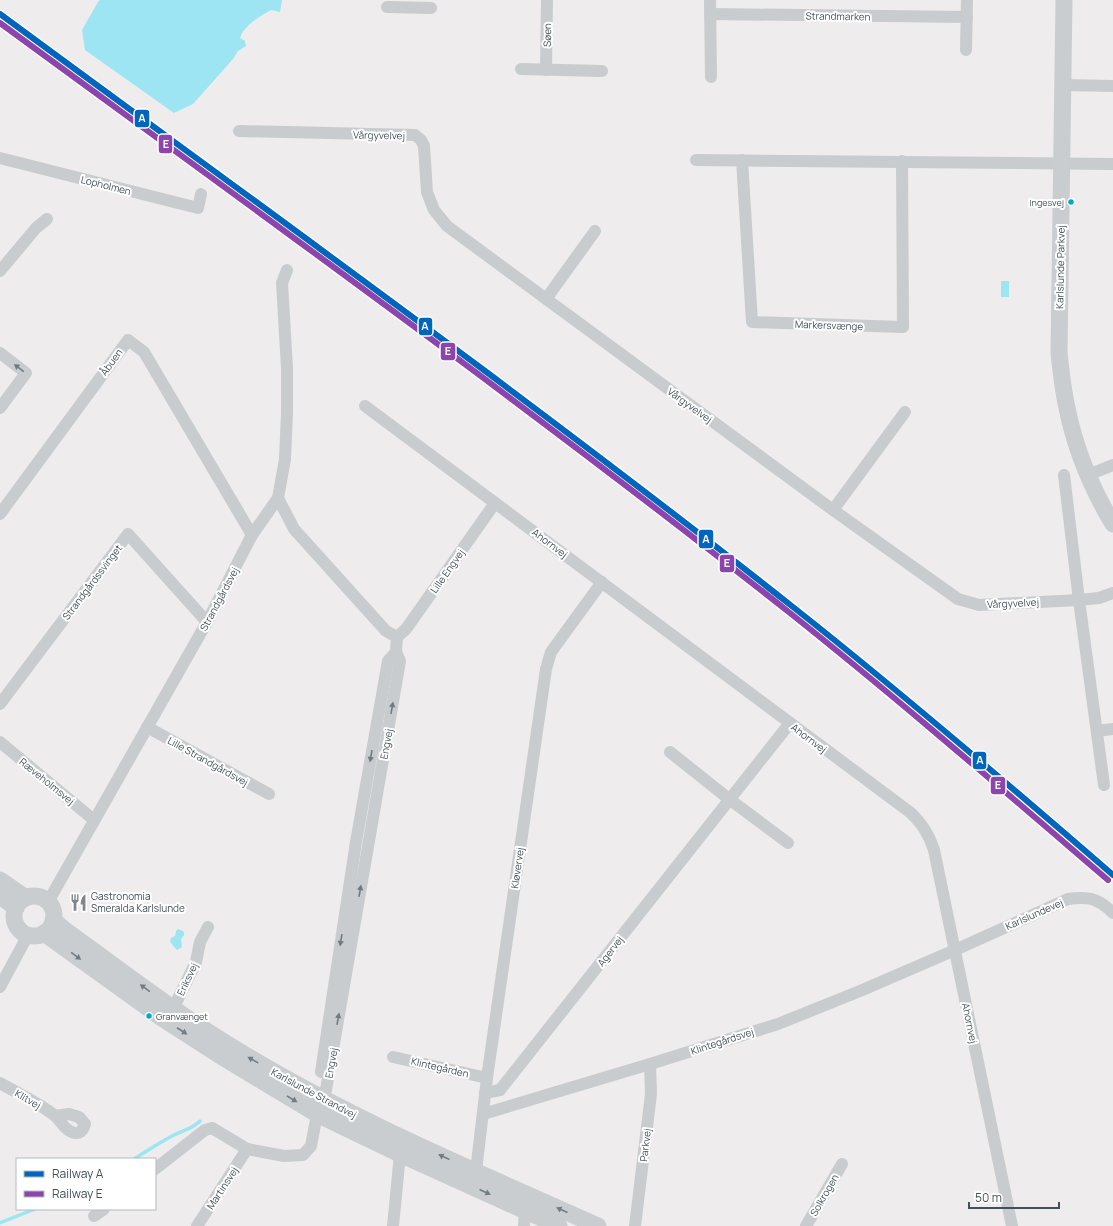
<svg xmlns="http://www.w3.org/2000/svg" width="1113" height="1226" viewBox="0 0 1113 1226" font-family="Manrope,sans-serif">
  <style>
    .water { fill: #9de5f2 }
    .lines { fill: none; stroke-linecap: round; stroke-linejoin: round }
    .stream { stroke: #9de5f2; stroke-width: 3.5 }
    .street { stroke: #c8ccce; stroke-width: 12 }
    .secondary { stroke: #c9cdd0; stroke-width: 17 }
    .rail-1-casing { stroke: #fff; stroke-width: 9 }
    .rail-2-casing { stroke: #fff; stroke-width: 9 }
    .rail-1 { stroke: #0065bd; stroke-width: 6 }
    .rail-2 { stroke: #8e44ad; stroke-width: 6 }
    .oneway { fill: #717b83 }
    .oneway2 { fill: #717c83 }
    .bus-dot { fill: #00a9ce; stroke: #fff; stroke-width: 1.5 }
    .labels { text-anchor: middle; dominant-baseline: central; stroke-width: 4; stroke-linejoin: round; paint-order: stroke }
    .bus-label { font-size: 9px; fill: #42505a; stroke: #fff; text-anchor: end }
    .street-label { font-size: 10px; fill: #42505a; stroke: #fff }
    .poi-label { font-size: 10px; fill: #42505a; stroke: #fff; text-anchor: start }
    .line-badge { stroke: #fff; stroke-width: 1.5 }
    .badge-label { font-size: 11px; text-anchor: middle; font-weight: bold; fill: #fff }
  </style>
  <rect width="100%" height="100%" fill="#eeecec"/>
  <!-- water -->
  <g class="water">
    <path d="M 100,0 L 282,0 L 280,12 L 271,10 C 259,17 244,25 240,38 L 245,41 L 246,46 L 238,51 L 233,59 L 193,104 L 174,113 L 85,50 L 82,30 L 98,2 Z"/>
    <rect x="1001" y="281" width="8" height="16"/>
    <path d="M 178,929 L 183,931 C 186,935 183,936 181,939 L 182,947 L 177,950 L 170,942 L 171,938 L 175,936 L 176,931 Z"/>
  </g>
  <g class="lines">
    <!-- stream -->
    <g class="stream">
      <path d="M 134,1159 C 147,1151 159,1143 172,1136 C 183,1130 191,1130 200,1121"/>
      <polyline points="0,1223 35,1209"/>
    </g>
    <!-- street -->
    <g class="street">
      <polyline points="710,0 711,77"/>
      <polyline points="387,7 431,8"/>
      <polyline points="710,14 967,17"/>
      <polyline points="966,50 967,0"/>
      <polyline points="521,69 602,71"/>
      <polyline points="546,70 547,0"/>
      <polyline points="1062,85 1113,86"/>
      <polyline points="239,131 415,135 421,140 424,146 427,192 434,210 447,226 833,510 958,599 979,605 1079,600 1099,598 1113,593"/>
      <polyline points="0,158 198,208 201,194"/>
      <polyline points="696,160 1113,164"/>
      <polyline points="742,160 752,322 903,327 902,161"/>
      <polyline points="0,271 36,228 47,219"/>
      <polyline points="546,299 595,231"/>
      <polyline points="0,353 26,373 0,408"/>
      <path d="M 365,406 L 911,813 C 923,825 929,835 934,850 L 1012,1226"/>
      <polyline points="1064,475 1079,600 1104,785"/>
      <polyline points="1088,475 1113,465"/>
      <polyline points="278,498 294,529 386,631 397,637 396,652 400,661 326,1090 320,1097"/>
      <polyline points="833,510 905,412"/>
      <polyline points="0,514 128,340 144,352 252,535"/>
      <polyline points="397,637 406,629 495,503"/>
      <polyline points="0,704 128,534 207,622"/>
      <polyline points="147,727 269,794"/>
      <polyline points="1097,731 1113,729"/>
      <polyline points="0,742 94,820"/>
      <polyline points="670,752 729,799 788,843"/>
      <polyline points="48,902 207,622 252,535 278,498 285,459 287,413 287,368 282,283 287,270"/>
      <polyline points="0,987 28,935"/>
      <polyline points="173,1009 196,962 200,942 208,927"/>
      <polyline points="393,1057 487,1078"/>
      <polyline points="321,1072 356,842 388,661 396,652"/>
      <path d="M 0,1083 C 17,1093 39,1103 54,1115 C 61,1120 63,1129 72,1132 C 79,1135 83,1131 85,1124 L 79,1117 L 69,1114 L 55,1116"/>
      <polyline points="485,1093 500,1090 790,723"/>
      <path d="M 483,1114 L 650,1064 L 778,1024 L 860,991 L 955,950 L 1068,899 C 1088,896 1098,898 1113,913"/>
      <polyline points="155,1169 205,1130 212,1128 247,1149 284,1156 303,1155 311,1146 317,1114"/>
      <polyline points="476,1171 487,1078 546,669 551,652 602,582"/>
      <polyline points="94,1216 104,1209"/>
      <polyline points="197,1226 247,1149"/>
      <polyline points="393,1226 400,1154"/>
      <polyline points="524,1226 525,1210"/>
      <polyline points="635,1226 651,1094 650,1064"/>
      <polyline points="806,1226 842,1164"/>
    </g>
    <!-- secondary -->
    <g class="secondary">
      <path d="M 1064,0 L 1059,353 C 1061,372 1063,390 1067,408 C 1075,448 1092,489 1113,524"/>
      <polyline points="0,880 26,898"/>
      <polyline points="0,896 16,908"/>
      <circle cx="34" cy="916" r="20"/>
      <path d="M 53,920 L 66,931 C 122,971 177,1014 237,1050 C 351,1120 476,1171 598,1226"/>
      <polyline points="44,933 162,1018 224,1058 317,1114 400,1154 559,1226"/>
    </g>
    <defs>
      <path id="rail-1" d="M 0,14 C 266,210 534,402 793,607 C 902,693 1008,784 1113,875"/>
      <path id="rail-2" d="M 0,23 C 265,217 532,409 790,613 C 898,699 1003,790 1108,880"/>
    </defs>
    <!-- rail-1 casing -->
    <use href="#rail-1" class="rail-1-casing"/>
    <!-- rail-2 casing -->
    <use href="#rail-2" class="rail-2-casing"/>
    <!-- rail-1 -->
    <use href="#rail-1" class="rail-1"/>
    <!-- rail-2 -->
    <use href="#rail-2" class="rail-2"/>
  </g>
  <!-- one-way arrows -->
  <defs><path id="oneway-solid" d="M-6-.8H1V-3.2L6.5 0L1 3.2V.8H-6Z"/></defs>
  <g class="oneway">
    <use href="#oneway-solid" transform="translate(19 368) rotate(-142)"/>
    <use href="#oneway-solid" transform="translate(392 708) rotate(-80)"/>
    <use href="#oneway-solid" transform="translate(371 756) rotate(100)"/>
    <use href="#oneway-solid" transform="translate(360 891) rotate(-80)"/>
    <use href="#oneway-solid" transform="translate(341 940) rotate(99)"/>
    <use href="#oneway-solid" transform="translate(338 1019) rotate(-80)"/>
  </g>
  <g class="oneway2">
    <use href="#oneway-solid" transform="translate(76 956) rotate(36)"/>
    <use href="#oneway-solid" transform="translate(145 988) rotate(-144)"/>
    <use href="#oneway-solid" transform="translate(182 1031) rotate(33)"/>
    <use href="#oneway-solid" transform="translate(253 1060) rotate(-151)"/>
    <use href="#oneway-solid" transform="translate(292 1099) rotate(31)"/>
    <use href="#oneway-solid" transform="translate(444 1157) rotate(-156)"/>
    <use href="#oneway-solid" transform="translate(485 1192) rotate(24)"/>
    <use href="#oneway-solid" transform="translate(562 1210) rotate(-156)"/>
  </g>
  <!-- icons -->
  <defs>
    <symbol id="restaurant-bare" viewBox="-9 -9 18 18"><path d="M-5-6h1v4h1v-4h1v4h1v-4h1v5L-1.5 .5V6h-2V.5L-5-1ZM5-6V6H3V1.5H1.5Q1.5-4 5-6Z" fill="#7e878d" stroke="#fff" stroke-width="2.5" paint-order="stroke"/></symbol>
  </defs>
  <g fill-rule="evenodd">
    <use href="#restaurant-bare" x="66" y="890" width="25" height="25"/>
  </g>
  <!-- markers -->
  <g class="bus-dot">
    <circle cx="1071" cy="202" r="3.5"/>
    <circle cx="149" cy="1016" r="3.5"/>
  </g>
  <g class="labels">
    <!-- bus labels -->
    <g class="bus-label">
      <text x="1064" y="202">Ingesvej</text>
      <text x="156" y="1016" text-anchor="start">Granvænget</text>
    </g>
    <!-- street labels -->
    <g class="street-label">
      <text transform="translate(838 16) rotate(1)">Strandmarken</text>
      <text transform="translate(547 35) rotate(-89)">Søen</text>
      <text transform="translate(379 135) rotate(1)">Vårgyvelvej</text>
      <text transform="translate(106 185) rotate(14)">Lopholmen</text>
      <text transform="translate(1060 267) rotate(-89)">Karlslunde Parkvej</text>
      <text transform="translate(829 325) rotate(2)">Markersvænge</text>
      <text transform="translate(111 362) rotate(-54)">Åbuen</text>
      <text transform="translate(690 405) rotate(36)">Vårgyvelvej</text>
      <text transform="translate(550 543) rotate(37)">Ahornvej</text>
      <text transform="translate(447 571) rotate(-55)">Lille Engvej</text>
      <text transform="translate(92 582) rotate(-53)">Strandgårdssvinget</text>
      <text transform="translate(219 599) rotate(-62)">Strandgårdsvej</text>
      <text transform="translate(1013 603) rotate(-3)">Vårgyvelvej</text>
      <text transform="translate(809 738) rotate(37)">Ahornvej</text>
      <text transform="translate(386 744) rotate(-80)">Engvej</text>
      <text transform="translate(208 761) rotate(29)">Lille Strandgårdsvej</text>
      <text transform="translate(47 781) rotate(39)">Ræveholmsvej</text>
      <text transform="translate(517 868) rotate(-82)">Kløvervej</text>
      <text transform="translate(1034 914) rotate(-24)">Karlslundevej</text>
      <text transform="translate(610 951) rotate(-52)">Agervej</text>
      <text transform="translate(187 979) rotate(-65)">Eriksvej</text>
      <text transform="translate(970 1023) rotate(78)">Ahornvej</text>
      <text transform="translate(722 1041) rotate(-18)">Klintegårdsvej</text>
      <text transform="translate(331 1063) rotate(-80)">Engvej</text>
      <text transform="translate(440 1067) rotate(13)">Klintegården</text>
      <text transform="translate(314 1093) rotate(28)">Karlslunde Strandvej</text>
      <text transform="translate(28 1099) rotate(30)">Klitvej</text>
      <text transform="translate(645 1145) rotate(-83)">Parkvej</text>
      <text transform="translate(222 1188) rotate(-57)">Martinsvej</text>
      <text transform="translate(824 1195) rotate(-60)">Solkrogen</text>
    </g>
    <!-- poi labels -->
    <g class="poi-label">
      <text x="91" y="896">Gastronomia<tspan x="91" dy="12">Smeralda Karlslunde</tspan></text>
    </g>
  </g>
  <g class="line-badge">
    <rect x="134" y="109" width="16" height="19" rx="4" fill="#0065bd"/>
    <rect x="158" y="134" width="15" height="20" rx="4" fill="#8e44ad"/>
    <rect x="418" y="317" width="15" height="19" rx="4" fill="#0065bd"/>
    <rect x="440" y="342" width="16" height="19" rx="4" fill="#8e44ad"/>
    <rect x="698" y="529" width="16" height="20" rx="4" fill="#0065bd"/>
    <rect x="719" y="554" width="16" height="19" rx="4" fill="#8e44ad"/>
    <rect x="972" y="751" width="15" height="19" rx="4" fill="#0065bd"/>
    <rect x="990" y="776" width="16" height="19" rx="4" fill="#8e44ad"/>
  </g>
  <g class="badge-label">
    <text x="142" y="122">A</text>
    <text x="166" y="148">E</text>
    <text x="425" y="330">A</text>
    <text x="448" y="355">E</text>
    <text x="706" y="543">A</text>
    <text x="727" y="567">E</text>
    <text x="980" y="764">A</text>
    <text x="998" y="789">E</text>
  </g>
  <!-- legend -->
  <rect x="16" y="1158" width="140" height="52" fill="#ffffff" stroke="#b3b9bd"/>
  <rect x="24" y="1171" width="20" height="6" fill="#0065bd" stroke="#b3b9bd"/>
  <text x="52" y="1178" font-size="12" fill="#42505a">Railway A</text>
  <rect x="24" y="1191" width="20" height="6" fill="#8e44ad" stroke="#b3b9bd"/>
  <text x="52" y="1198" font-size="12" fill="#42505a">Railway E</text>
  <!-- scale -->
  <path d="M969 1202v6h90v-6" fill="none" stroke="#42505a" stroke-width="2"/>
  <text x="975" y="1202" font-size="12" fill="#42505a" stroke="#ffffff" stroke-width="3" paint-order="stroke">50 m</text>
</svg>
